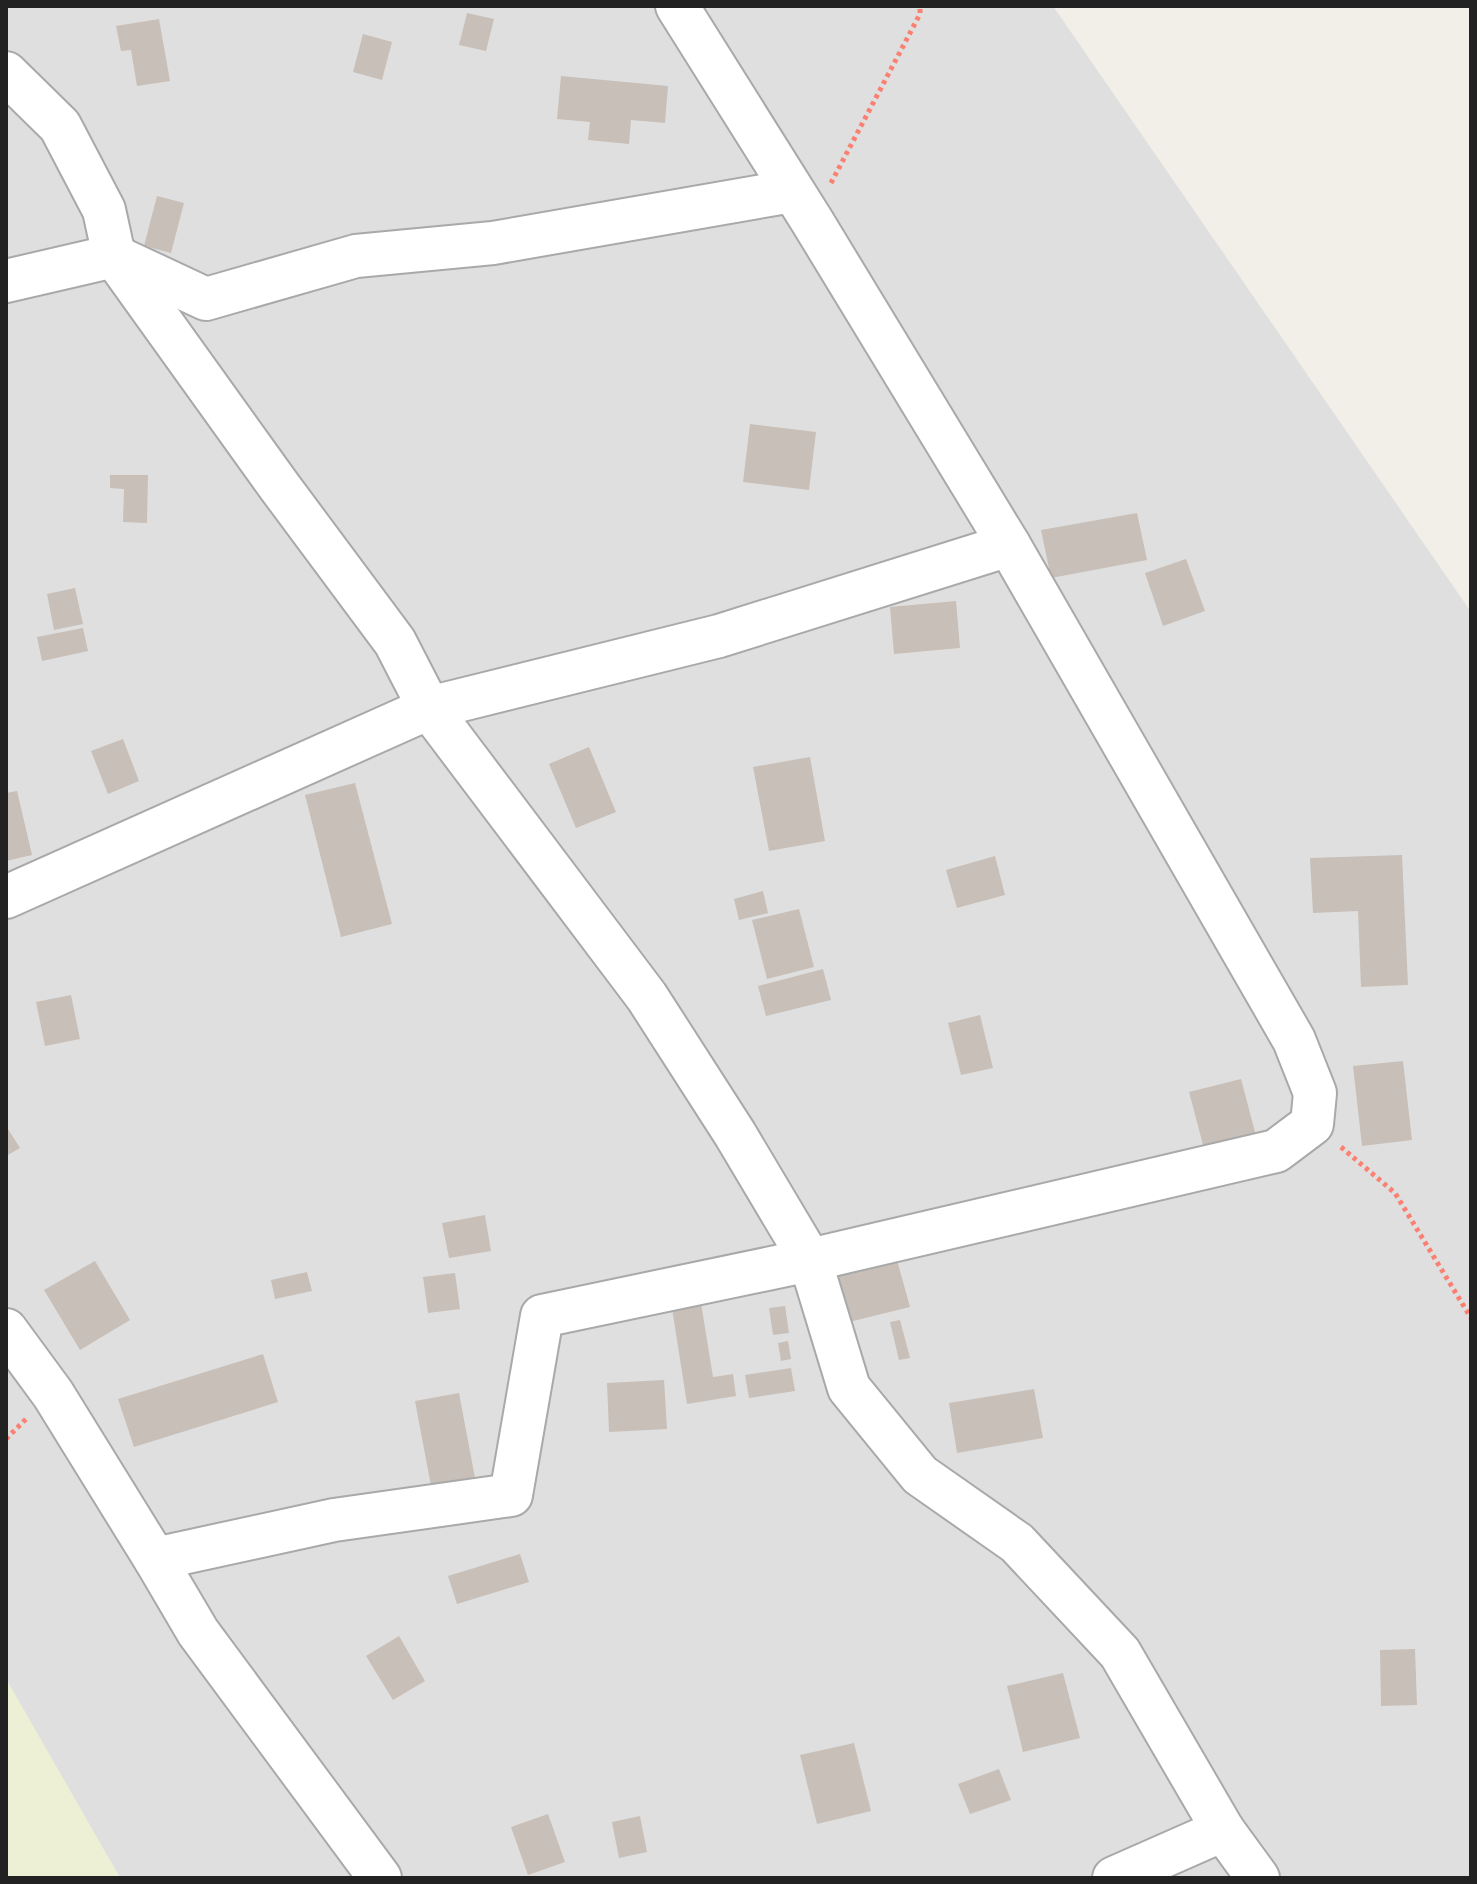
<svg xmlns="http://www.w3.org/2000/svg" width="1477" height="1884" viewBox="0 0 1477 1884" font-family="Inter,sans-serif">
  <style>
    .residential { fill: #e0dfdf }
    .farmland { fill: #eef0d5 }
    .building { fill: #c7bfb8 }
    .lines { fill: none; stroke-linecap: round; stroke-linejoin: round }
    .minor-casing { stroke: #a9a9a9; stroke-width: 46 }
    .path { stroke: #fa8072; stroke-width: 5; stroke-dasharray: 4 4; stroke-linecap: butt }
    .minor { stroke: #fff; stroke-width: 42 }
  </style>
  <rect width="100%" height="100%" fill="#f2efe9"/>
  <!-- residential -->
  <polygon class="residential" points="6,6 1053,6 1471,612 1471,1878 120,1878 6,1679"/>
  <!-- farmland -->
  <polygon class="farmland" points="6,1679 120,1878 6,1878"/>
  <!-- building -->
  <g class="building">
    <polygon points="467,13 494,19 486,51 459,45"/>
    <polygon points="159,19 170,81 137,86 131,50 121,51 116,26"/>
    <polygon points="363,34 392,42 382,80 353,72"/>
    <polygon points="561,76 668,86 665,123 631,120 629,144 588,140 590,122 557,119"/>
    <polygon points="157,196 184,203 171,253 144,246"/>
    <polygon points="750,424 816,432 809,490 743,482"/>
    <polygon points="110,475 148,475 147,523 123,522 124,489 110,488"/>
    <polygon points="1137,513 1147,560 1051,578 1041,530"/>
    <polygon points="1186,559 1205,611 1163,626 1145,573"/>
    <polygon points="75,588 83,624 54,630 47,594"/>
    <polygon points="956,601 960,648 894,654 890,607"/>
    <polygon points="83,628 88,651 42,661 37,637"/>
    <polygon points="123,739 139,781 108,794 91,751"/>
    <polygon points="589,747 616,812 576,828 549,764"/>
    <polygon points="810,757 825,841 769,851 753,767"/>
    <polygon points="355,783 392,924 341,937 305,795"/>
    <polygon points="17,791 32,855 6,861 6,793"/>
    <polygon points="1402,855 1408,985 1361,987 1358,911 1313,913 1310,858"/>
    <polygon points="995,856 1005,895 957,908 946,870"/>
    <polygon points="763,891 768,913 739,920 734,899"/>
    <polygon points="799,909 814,967 767,979 752,920"/>
    <polygon points="823,969 831,1000 766,1016 758,986"/>
    <polygon points="71,995 80,1039 45,1046 36,1002"/>
    <polygon points="980,1015 993,1068 961,1075 948,1023"/>
    <polygon points="1403,1061 1412,1140 1362,1146 1353,1066"/>
    <polygon points="1241,1079 1259,1147 1207,1160 1189,1092"/>
    <polygon points="6,1126 20,1148 6,1156"/>
    <polygon points="485,1215 491,1251 449,1258 442,1223"/>
    <polygon points="897,1260 910,1307 849,1322 838,1275"/>
    <polygon points="95,1261 130,1320 80,1350 44,1290"/>
    <polygon points="307,1272 312,1291 275,1299 271,1280"/>
    <polygon points="455,1273 460,1309 428,1313 423,1277"/>
    <polygon points="701,1303 713,1377 733,1374 736,1396 687,1404 672,1308"/>
    <polygon points="785,1306 789,1333 773,1335 769,1308"/>
    <polygon points="900,1320 910,1358 899,1360 890,1322"/>
    <polygon points="788,1341 791,1359 781,1361 778,1343"/>
    <polygon points="263,1354 278,1402 134,1447 118,1399"/>
    <polygon points="791,1368 795,1391 749,1398 745,1375"/>
    <polygon points="664,1380 667,1429 609,1432 607,1383"/>
    <polygon points="1034,1389 1043,1438 957,1453 949,1403"/>
    <polygon points="459,1393 475,1478 431,1486 415,1401"/>
    <polygon points="520,1554 529,1582 457,1604 448,1576"/>
    <polygon points="399,1636 425,1681 393,1700 366,1656"/>
    <polygon points="1415,1649 1417,1705 1381,1706 1380,1650"/>
    <polygon points="1063,1673 1080,1738 1023,1752 1007,1686"/>
    <polygon points="854,1743 871,1811 817,1824 800,1755"/>
    <polygon points="999,1769 1011,1800 970,1814 958,1784"/>
    <polygon points="548,1814 565,1862 528,1875 511,1827"/>
    <polygon points="640,1816 647,1852 619,1858 612,1822"/>
  </g>
  <g class="lines">
    <defs>
      <g id="minor">
        <polyline points="6,73 60,126 104,210 114,256 279,486 395,642 429,708 647,997 735,1134 810,1260 849,1388 920,1475 1017,1543 1120,1653 1223,1830 1258,1878"/>
        <polyline points="6,281 114,256 206,299 356,256 493,243 792,191"/>
        <polyline points="6,897 429,708 719,636 1009,545"/>
        <polyline points="6,1330 53,1394 155,1559 198,1632 380,1878"/>
        <polyline points="155,1559 334,1520 511,1495 542,1316 810,1260 1276,1151 1312,1124 1315,1093 1294,1040 1009,545 812,221 677,6"/>
        <polyline points="1114,1878 1223,1830"/>
      </g>
    </defs>
    <!-- minor casing -->
    <use href="#minor" class="minor-casing"/>
    <!-- path -->
    <g class="path">
      <polyline points="831,183 920,14 920,6"/>
      <polyline points="1341,1147 1395,1193 1471,1318"/>
      <polyline points="6,1439 26,1419"/>
    </g>
    <!-- minor -->
    <use href="#minor" class="minor"/>
  </g>
  <!-- border -->
  <rect width="1477" height="1884" fill="none" stroke="#222222" stroke-width="16"/>
</svg>
